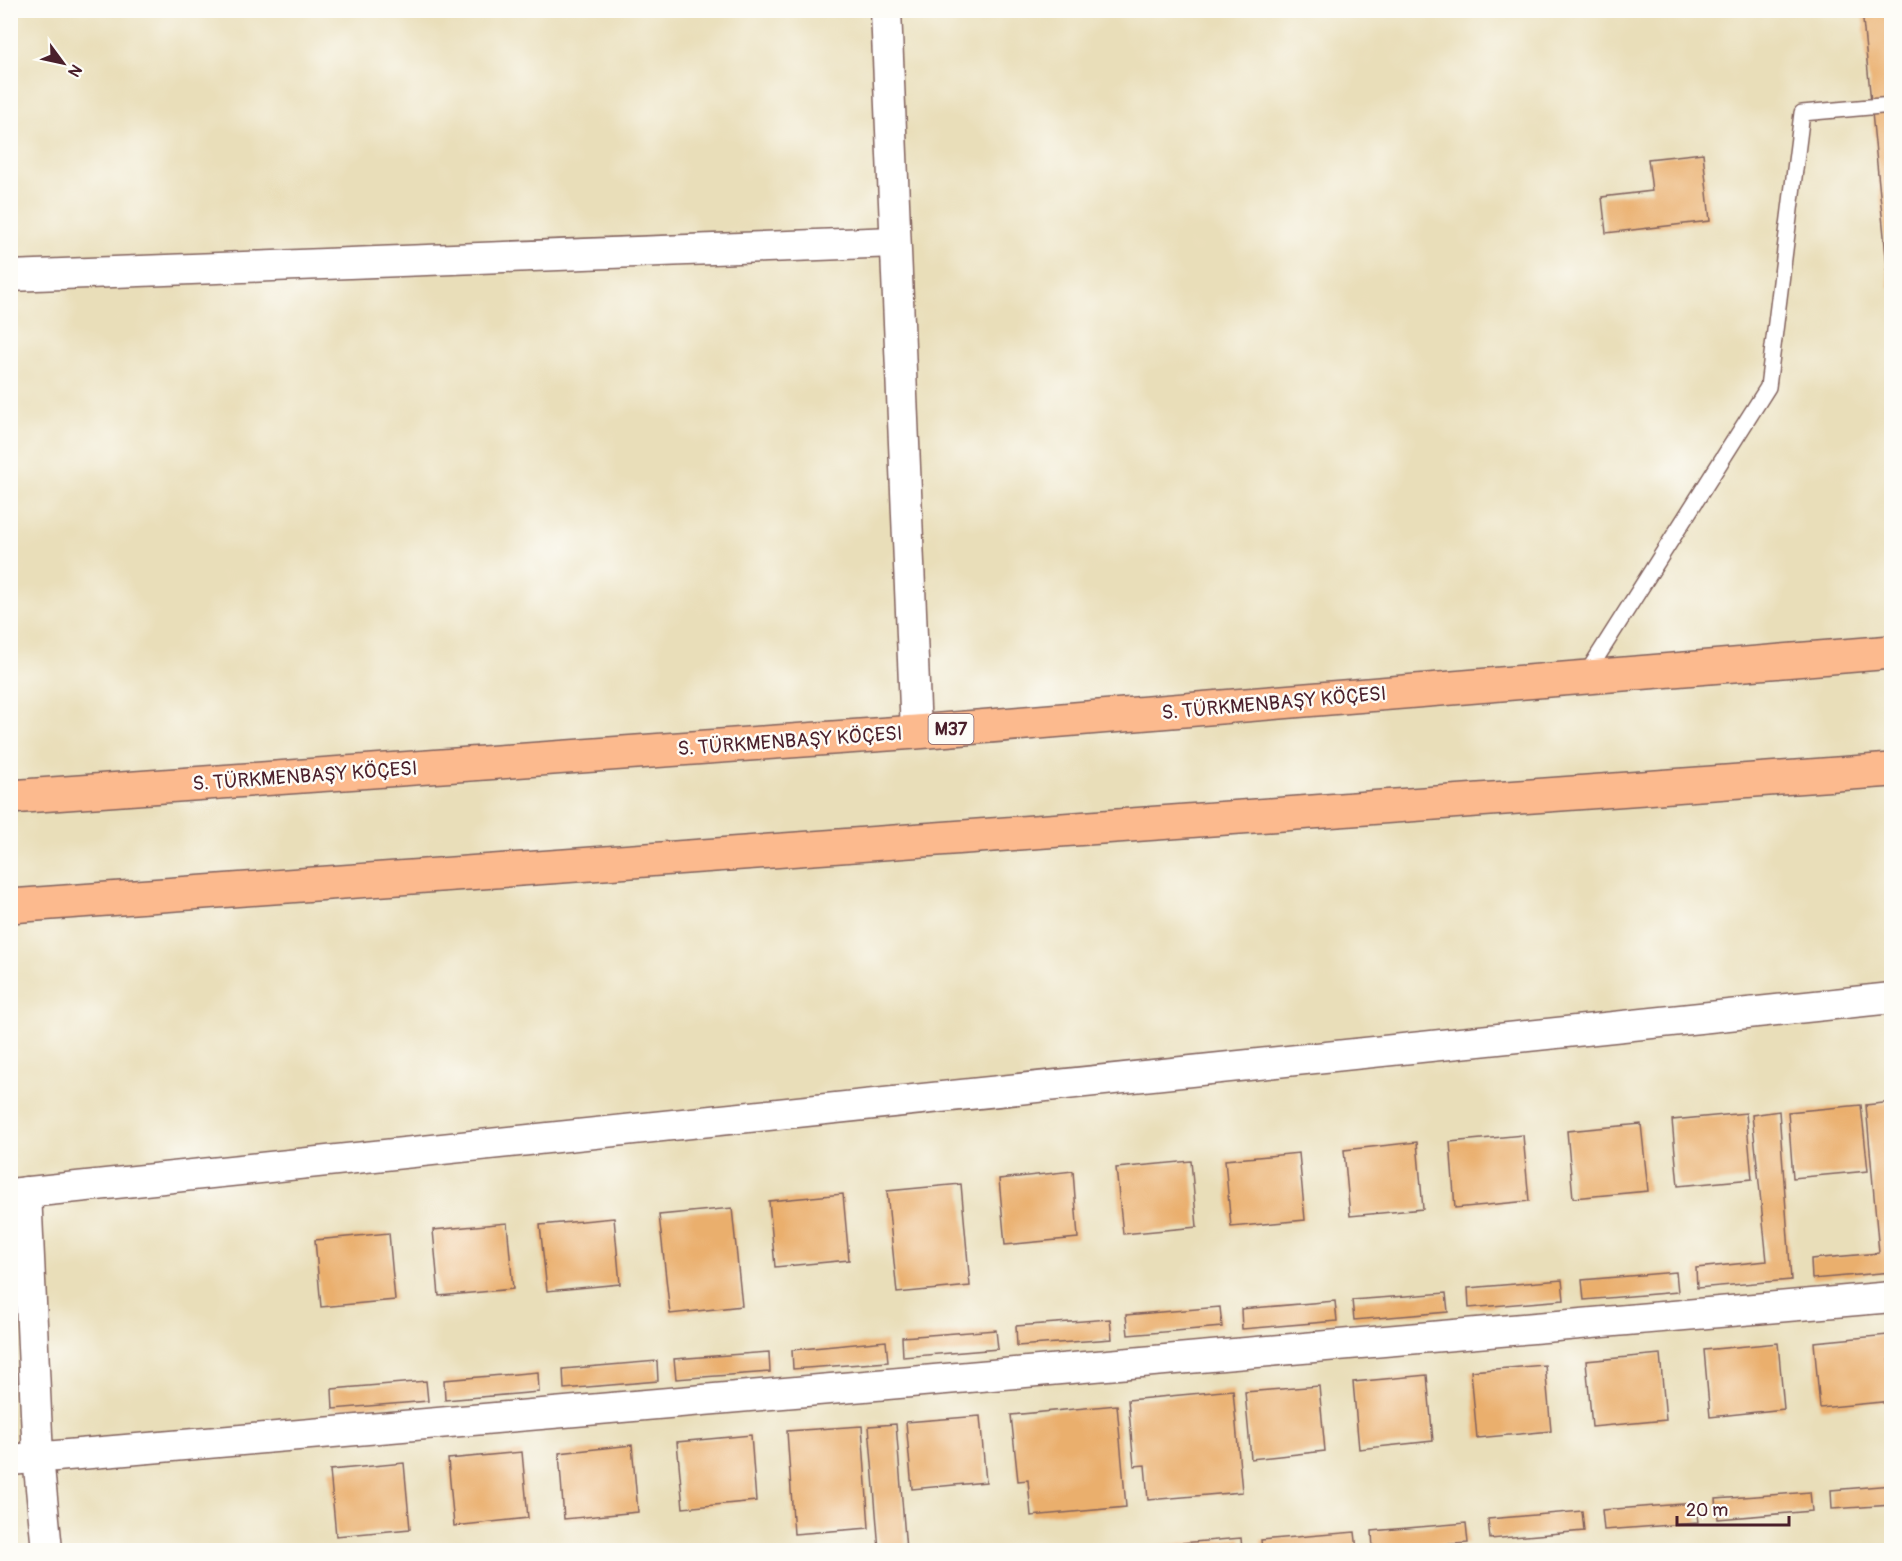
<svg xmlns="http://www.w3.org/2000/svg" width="1902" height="1561" viewBox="0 0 1902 1561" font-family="Pangolin,sans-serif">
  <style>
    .building { fill: #eaaf6d }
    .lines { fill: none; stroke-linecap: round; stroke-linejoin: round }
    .lane-casing { stroke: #82625d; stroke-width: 18 }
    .street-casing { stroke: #82625d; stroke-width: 33 }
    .highway-casing { stroke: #82625d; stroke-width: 36 }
    .lane { stroke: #fff; stroke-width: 15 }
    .street { stroke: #fff; stroke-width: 30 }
    .highway { stroke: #fcba8e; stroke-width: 33 }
    .labels { text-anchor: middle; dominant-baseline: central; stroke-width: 5; stroke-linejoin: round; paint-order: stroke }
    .shield { fill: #fdfcf7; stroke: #806168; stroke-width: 1.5 }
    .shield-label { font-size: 18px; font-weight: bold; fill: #4a1f2b }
    .street-label { font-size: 20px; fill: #4a1f2b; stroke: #fdfcf7 }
  </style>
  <rect width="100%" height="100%" fill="#fdfcf7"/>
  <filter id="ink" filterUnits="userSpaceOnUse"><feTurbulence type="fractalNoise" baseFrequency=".0167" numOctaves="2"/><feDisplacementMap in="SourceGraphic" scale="12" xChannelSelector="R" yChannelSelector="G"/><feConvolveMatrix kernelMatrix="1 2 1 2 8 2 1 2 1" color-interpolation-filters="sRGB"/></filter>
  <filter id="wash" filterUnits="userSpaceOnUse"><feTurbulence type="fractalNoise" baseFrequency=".008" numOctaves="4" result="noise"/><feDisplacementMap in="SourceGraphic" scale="24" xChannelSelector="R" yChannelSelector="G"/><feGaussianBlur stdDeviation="1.35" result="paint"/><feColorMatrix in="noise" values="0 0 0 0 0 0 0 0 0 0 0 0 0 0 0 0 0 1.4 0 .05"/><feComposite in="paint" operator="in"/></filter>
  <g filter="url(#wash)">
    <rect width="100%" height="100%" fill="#e9deb9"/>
    <g id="blocks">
      <!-- building -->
      <g class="building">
        <polygon points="1862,10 1892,10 1892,287 1889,287"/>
        <polygon points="1703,153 1710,221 1606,233 1602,197 1652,191 1648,159"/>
        <polygon points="1892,1102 1892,1272 1812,1279 1811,1259 1879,1253 1866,1105"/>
        <polygon points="1861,1105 1868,1171 1793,1178 1788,1112"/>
        <polygon points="1779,1111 1791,1280 1697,1288 1696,1268 1767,1261 1752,1115"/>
        <polygon points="1746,1113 1752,1179 1678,1186 1672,1120"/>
        <polygon points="1641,1124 1648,1191 1573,1198 1567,1131"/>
        <polygon points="1523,1135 1529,1201 1455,1208 1450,1142"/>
        <polygon points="1417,1142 1423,1209 1350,1216 1344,1150"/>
        <polygon points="1299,1153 1305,1220 1231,1227 1225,1160"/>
        <polygon points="1191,1161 1197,1227 1123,1234 1116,1168"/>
        <polygon points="1073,1171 1078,1238 1005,1245 999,1179"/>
        <polygon points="961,1184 970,1286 897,1293 887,1191"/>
        <polygon points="843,1194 849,1260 775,1267 769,1201"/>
        <polygon points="732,1208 742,1306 670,1314 659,1215"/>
        <polygon points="614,1218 620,1284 547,1291 540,1225"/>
        <polygon points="507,1223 513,1289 439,1296 433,1230"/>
        <polygon points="389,1233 395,1300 321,1307 315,1240"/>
        <polygon points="1676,1272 1678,1292 1584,1300 1582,1280"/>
        <polygon points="1562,1280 1564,1300 1469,1308 1468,1288"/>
        <polygon points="1446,1293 1448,1312 1354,1320 1352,1300"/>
        <polygon points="1335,1301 1337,1321 1242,1329 1241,1309"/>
        <polygon points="1220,1307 1222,1327 1128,1335 1126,1315"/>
        <polygon points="1110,1319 1112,1339 1017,1346 1016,1326"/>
        <polygon points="996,1330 998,1349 903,1357 902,1337"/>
        <polygon points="1888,1335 1892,1401 1820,1408 1814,1342"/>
        <polygon points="886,1341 888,1362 793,1369 792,1350"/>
        <polygon points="1778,1343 1784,1409 1710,1417 1704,1350"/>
        <polygon points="769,1352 770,1372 676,1379 674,1359"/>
        <polygon points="1660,1354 1666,1420 1592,1427 1586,1361"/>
        <polygon points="657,1361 658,1381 564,1389 563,1369"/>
        <polygon points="1545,1365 1551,1431 1477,1438 1471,1371"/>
        <polygon points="538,1372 539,1392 445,1400 444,1380"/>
        <polygon points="1427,1375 1433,1441 1359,1449 1353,1382"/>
        <polygon points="426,1381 428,1401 333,1409 332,1389"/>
        <polygon points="1319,1386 1325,1451 1251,1459 1245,1392"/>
        <polygon points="1233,1390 1242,1492 1148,1500 1145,1465 1134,1466 1128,1400"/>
        <polygon points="1117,1405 1126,1507 1031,1516 1028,1480 1018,1481 1011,1415"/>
        <polygon points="980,1416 986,1482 912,1489 906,1422"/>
        <polygon points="896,1424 906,1550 879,1550 869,1426"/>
        <polygon points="862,1426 869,1528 794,1534 787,1431"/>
        <polygon points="751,1435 756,1501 683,1508 677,1442"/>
        <polygon points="632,1445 638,1512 564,1519 559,1453"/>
        <polygon points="522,1452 528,1518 454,1526 448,1459"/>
        <polygon points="404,1463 410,1529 336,1536 330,1470"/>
        <polygon points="1892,1485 1892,1505 1832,1509 1831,1490"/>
        <polygon points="1810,1492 1812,1511 1718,1519 1716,1499"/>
        <polygon points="1696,1503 1698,1523 1604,1530 1602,1510"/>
        <polygon points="1582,1511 1584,1531 1490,1539 1488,1519"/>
        <polygon points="1466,1523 1468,1543 1373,1550 1372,1531"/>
        <polygon points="1355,1532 1357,1550 1262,1550 1261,1540"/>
        <polygon points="1241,1538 1242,1550 1147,1550 1146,1546"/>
      </g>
    </g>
  </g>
  <g filter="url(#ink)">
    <use href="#blocks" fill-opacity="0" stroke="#82625d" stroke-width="1.5"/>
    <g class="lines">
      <defs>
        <polyline id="lane" points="1585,676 1768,387 1802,113 1892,105"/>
        <g id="street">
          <polyline points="886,10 916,732"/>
          <polyline points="10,276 895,242"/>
          <polyline points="26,1192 38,1457 47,1550"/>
          <polyline points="10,1194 1892,998"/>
          <polyline points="10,1460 1892,1297"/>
        </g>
        <g id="highway">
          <polyline points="10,797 916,732 1892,652"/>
          <polyline points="10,906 1892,770"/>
        </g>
      </defs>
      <!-- lane casing -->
      <use href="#lane" class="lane-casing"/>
      <!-- street casing -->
      <use href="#street" class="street-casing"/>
      <!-- highway casing -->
      <use href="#highway" class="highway-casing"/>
      <!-- lane -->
      <use href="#lane" class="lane"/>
      <!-- street -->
      <use href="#street" class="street"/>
      <!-- highway -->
      <use href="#highway" class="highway"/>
    </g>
  </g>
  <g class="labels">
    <!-- shield labels -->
    <rect class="shield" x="928.5" y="714" width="45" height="30" rx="4.5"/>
    <g class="shield-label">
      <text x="951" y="729">M37</text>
    </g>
    <!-- street labels -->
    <g class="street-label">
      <text transform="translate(1274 703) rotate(-5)">S. TÜRKMENBAŞY KÖÇESI</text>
      <text transform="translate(790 741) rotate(-4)">S. TÜRKMENBAŞY KÖÇESI</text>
      <text transform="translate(305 776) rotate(-4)">S. TÜRKMENBAŞY KÖÇESI</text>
    </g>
  </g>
  <!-- margin -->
  <rect width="1902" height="1561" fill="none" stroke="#fdfcf7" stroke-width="36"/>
  <!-- north arrow -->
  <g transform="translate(63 63) rotate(123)" stroke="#fdfcf7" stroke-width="4.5" paint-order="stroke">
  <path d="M0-4.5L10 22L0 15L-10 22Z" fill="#4a1f2b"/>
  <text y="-9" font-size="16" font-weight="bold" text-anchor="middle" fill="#4a1f2b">N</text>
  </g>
  <!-- scale -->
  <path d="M1677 1516v9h112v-9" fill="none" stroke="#4a1f2b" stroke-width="3"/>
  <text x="1686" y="1516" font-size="18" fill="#4a1f2b" stroke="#fdfcf7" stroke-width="4.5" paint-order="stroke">20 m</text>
</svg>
